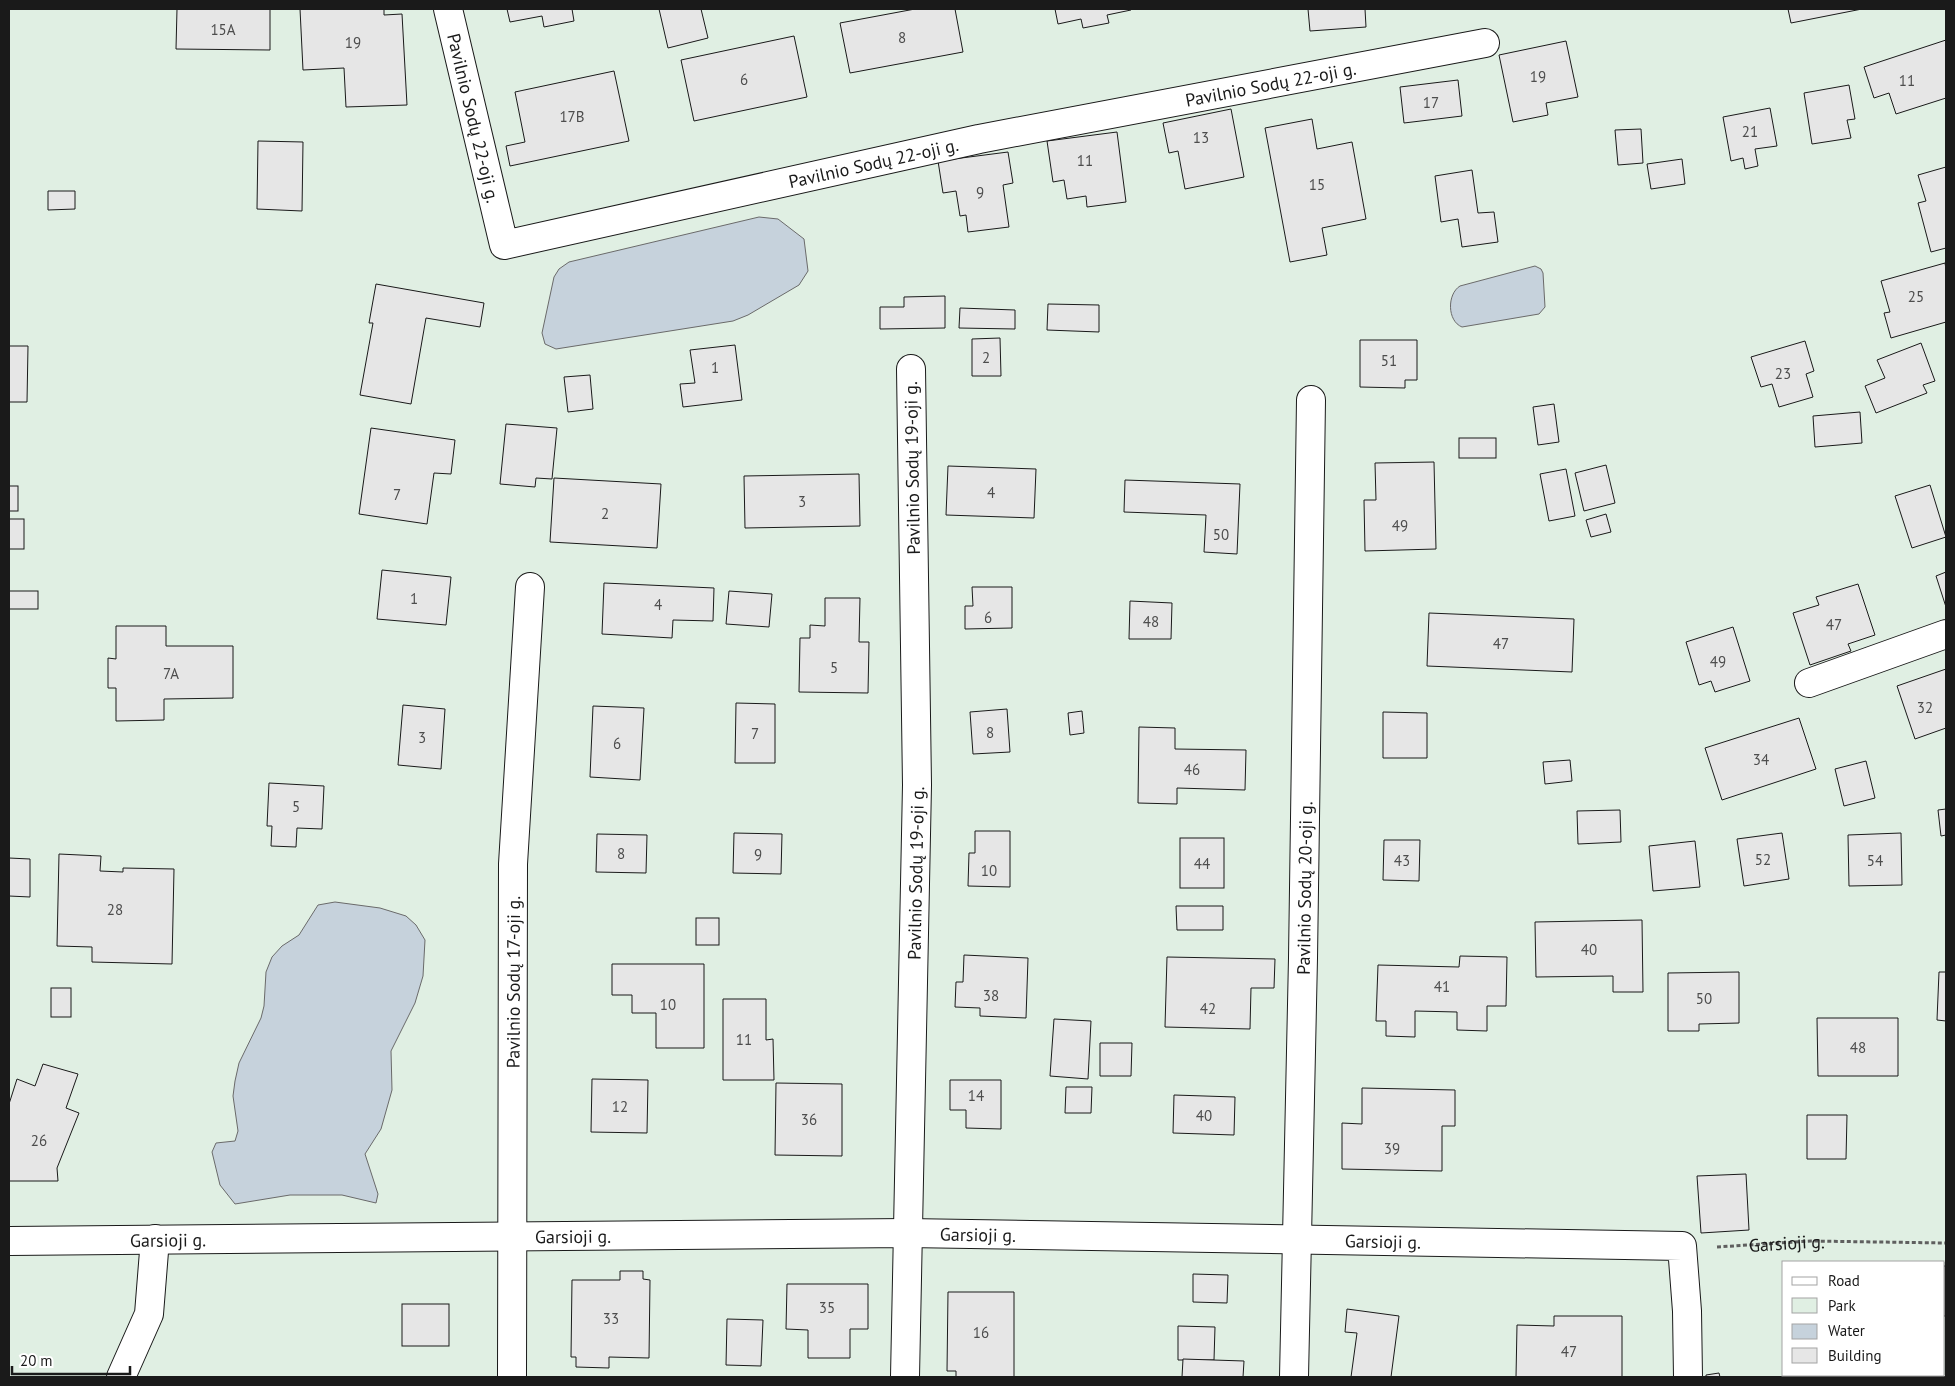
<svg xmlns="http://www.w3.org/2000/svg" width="1955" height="1386" viewBox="0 0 1955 1386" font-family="'PT Sans',sans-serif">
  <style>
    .green { fill: #e0efe3; stroke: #6a6a6a; fill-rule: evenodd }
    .water { fill: #c6d2dc; stroke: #6a6a6a }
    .building { fill: #e6e6e6; stroke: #1a1a1a }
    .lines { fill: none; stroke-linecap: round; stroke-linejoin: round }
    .minor-casing { stroke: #1a1a1a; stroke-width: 30 }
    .path { stroke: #5f5f5f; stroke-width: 3; stroke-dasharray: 4 2.5; stroke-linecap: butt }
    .minor { stroke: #fff; stroke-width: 28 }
    .labels { text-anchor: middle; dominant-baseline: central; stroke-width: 4; stroke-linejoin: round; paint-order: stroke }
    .number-label { font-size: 15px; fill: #4d4d4d }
    .street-label { font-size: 18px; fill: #1a1a1a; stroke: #fff }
  </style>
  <rect width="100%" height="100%" fill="#fff"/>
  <!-- green -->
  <path class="green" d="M 9,9 L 1946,9 L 1946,1377 L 9,1377 ZM 1784,1262 L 1944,1262 L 1944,1375 L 1784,1375 Z"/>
  <!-- water -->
  <g class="water">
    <polygon points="759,217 778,219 804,239 808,271 799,285 748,315 733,321 556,349 545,344 542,333 554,277 559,269 569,262"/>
    <path d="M 1535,266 L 1541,269 L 1543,273 L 1545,307 L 1539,314 L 1462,327 C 1447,321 1447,294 1460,286 Z"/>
    <polygon points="335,902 380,908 406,916 416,925 425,940 423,976 415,1003 391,1051 392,1090 381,1129 365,1154 378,1194 376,1203 342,1195 290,1195 235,1204 220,1185 212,1152 216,1143 235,1141 238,1131 233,1096 235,1081 239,1063 261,1018 264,1006 266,972 272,957 282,946 299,935 318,905"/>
  </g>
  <!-- building -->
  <g class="building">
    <polygon points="177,9 270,9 270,50 176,49"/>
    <polygon points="300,9 384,9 384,15 402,14 407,105 346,107 344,68 303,70"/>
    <polygon points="507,9 572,9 574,21 544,27 542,16 510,22"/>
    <polygon points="659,9 701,9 708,38 668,48"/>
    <polygon points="915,9 955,9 963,52 850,73 840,23"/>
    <polygon points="1055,9 1131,9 1131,10 1107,15 1109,23 1083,28 1081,19 1058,24"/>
    <polygon points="1308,9 1365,9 1366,27 1310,31"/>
    <polygon points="1788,9 1862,9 1791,23"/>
    <polygon points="794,36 807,97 694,121 681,60"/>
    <polygon points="1946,40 1946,98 1896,114 1889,93 1874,98 1864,67"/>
    <polygon points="1566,41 1578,97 1546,103 1548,115 1513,122 1499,55"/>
    <polygon points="614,71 629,141 510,166 506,146 525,142 515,92"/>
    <polygon points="1458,80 1462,116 1404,123 1400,87"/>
    <polygon points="1849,85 1855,119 1847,120 1851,138 1812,144 1804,93"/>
    <polygon points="1770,108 1777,146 1755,149 1758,166 1745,169 1743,158 1731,161 1723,117"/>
    <polygon points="1231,109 1244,177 1185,189 1178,151 1169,153 1163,123"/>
    <polygon points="1312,119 1317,149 1352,142 1366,219 1322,228 1327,255 1290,262 1265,128"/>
    <polygon points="1641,129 1643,163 1618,165 1615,130"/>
    <polygon points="1117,132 1126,202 1087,207 1086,196 1067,199 1064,180 1053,182 1047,141"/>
    <polygon points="258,141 303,142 302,211 257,209"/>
    <polygon points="1008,152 1013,183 1003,185 1009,227 968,232 966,215 960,216 956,191 943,193 938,161"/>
    <polygon points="1682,159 1685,184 1651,189 1647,164"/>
    <polygon points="1946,167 1946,248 1931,252 1918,203 1926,201 1918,175"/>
    <polygon points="1472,170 1478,213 1494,212 1498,242 1462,247 1458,219 1441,222 1435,176"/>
    <polygon points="48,191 75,191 75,209 48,210"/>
    <polygon points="1945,263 1946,269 1946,322 1891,338 1884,313 1890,312 1881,281"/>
    <polygon points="376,284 484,303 480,327 426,318 411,404 360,395 373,323 369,323"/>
    <polygon points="945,296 945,328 880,329 880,307 904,307 904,297"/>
    <polygon points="1048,304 1099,305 1099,332 1047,330"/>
    <polygon points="960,308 1015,310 1015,329 959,328"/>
    <polygon points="1000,338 1001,376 972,376 972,339"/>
    <polygon points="1360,340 1417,340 1417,380 1405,380 1405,388 1360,387"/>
    <polygon points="1805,341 1814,371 1806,374 1813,397 1779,407 1772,384 1761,387 1751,357"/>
    <polygon points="1921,343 1935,381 1923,385 1927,393 1876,413 1865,386 1885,378 1877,360"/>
    <polygon points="735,345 742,400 683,407 680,384 695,383 690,350"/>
    <polygon points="9,346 28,346 27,402 9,402"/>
    <polygon points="590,375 593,409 568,412 564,377"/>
    <polygon points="1554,404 1559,442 1538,445 1533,407"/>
    <polygon points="1860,412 1862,443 1815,447 1813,416"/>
    <polygon points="506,424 557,428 552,479 536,478 535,487 500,484"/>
    <polygon points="371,428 455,440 451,474 434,473 427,524 359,514"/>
    <rect x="1459" y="438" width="37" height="20"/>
    <polygon points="1434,462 1436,549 1365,551 1364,500 1376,500 1375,463"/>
    <polygon points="1606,465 1615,503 1584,511 1575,473"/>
    <polygon points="948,466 1036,469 1034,518 946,515"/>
    <polygon points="1566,469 1575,516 1549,521 1540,474"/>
    <polygon points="859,474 860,526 745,528 744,476"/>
    <polygon points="554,478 661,484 657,548 550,542"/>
    <polygon points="1125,480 1240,484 1237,554 1204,552 1206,515 1124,512"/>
    <polygon points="1930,485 1946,537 1912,548 1895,496"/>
    <rect x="9" y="486" width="9" height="25"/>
    <polygon points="1606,514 1611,532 1591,537 1586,520"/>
    <rect x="9" y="519" width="15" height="30"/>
    <polygon points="382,570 451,577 446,625 377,619"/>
    <polygon points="1946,572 1946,607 1936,576"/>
    <polygon points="604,583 714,588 713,621 673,620 672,638 602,634"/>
    <polygon points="1858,584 1875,635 1848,644 1851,651 1810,665 1793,613 1819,605 1816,597"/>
    <polygon points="972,587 1012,587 1012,628 965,629 965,606 973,606"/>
    <rect x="9" y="591" width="29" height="18"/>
    <polygon points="729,591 772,594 769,627 726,624"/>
    <polygon points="825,598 860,598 859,642 869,642 868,693 799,692 800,638 810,638 810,625 825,626"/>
    <polygon points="1130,601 1172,603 1171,639 1129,639"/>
    <polygon points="1429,613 1574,619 1572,672 1427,666"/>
    <polygon points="116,626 166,626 166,646 233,646 233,698 164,699 164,720 116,721 116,688 108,688 108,658 116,659"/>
    <polygon points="1733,627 1750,681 1715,692 1711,681 1699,685 1686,642"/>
    <polygon points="1946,669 1946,728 1915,739 1897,686"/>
    <polygon points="736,703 775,704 775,763 735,763"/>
    <polygon points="403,705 445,709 441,769 398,765"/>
    <polygon points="593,706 644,708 640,780 590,777"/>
    <polygon points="1007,709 1010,752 973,754 970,712"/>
    <polygon points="1082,711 1084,733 1070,735 1068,713"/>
    <polygon points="1383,712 1427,713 1427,758 1383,758"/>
    <polygon points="1799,718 1816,769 1722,800 1705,748"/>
    <polygon points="1139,727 1175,728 1175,749 1246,750 1245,790 1177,788 1177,804 1138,803"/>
    <polygon points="1570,760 1572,781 1545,784 1543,762"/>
    <polygon points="1866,761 1875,798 1844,806 1835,769"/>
    <polygon points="269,783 324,786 322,829 297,828 296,847 271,846 272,826 267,826"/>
    <polygon points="1946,809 1946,835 1941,836 1938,810"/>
    <polygon points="1620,810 1621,842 1578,844 1577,811"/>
    <polygon points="975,831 1010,831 1010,887 968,886 969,853 975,853"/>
    <polygon points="734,833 782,834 781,874 733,873"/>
    <polygon points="1782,833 1789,879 1744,886 1737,839"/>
    <polygon points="1901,833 1902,885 1849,886 1848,835"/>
    <polygon points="597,834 647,835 646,873 596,872"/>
    <rect x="1180" y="838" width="44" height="50"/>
    <polygon points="1384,840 1420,840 1419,881 1383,880"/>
    <polygon points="1695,841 1700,887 1653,891 1649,846"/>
    <polygon points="59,854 101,856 100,871 123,872 123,868 174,869 172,964 92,962 92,947 57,946"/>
    <polygon points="9,858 30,859 30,897 9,896"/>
    <polygon points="1176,906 1223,906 1223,930 1177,930"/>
    <rect x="696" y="918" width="23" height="27"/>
    <polygon points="1642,920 1643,992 1613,992 1613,976 1536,977 1535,922"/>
    <polygon points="964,955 1028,958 1026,1018 980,1016 980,1008 955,1007 956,982 963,982"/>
    <polygon points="1460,956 1507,957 1506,1006 1487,1006 1487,1031 1457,1030 1457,1012 1415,1011 1415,1037 1386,1036 1386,1021 1376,1021 1378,965 1459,967"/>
    <polygon points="1167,957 1275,959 1274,988 1251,988 1250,1029 1165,1027"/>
    <polygon points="612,964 704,964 704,1048 656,1048 656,1013 632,1013 632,995 612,995"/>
    <polygon points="1739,972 1739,1023 1699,1024 1699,1031 1668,1031 1668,973"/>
    <polygon points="1939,972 1946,972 1946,1021 1937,1020"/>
    <rect x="51" y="988" width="20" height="29"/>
    <polygon points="723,999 766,999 766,1040 773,1039 774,1080 723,1080"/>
    <polygon points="1817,1018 1898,1018 1898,1076 1818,1076"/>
    <polygon points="1054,1019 1091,1021 1088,1079 1050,1076"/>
    <polygon points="1100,1043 1132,1043 1131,1076 1100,1076"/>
    <polygon points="43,1064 78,1074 66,1108 79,1113 57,1168 58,1181 9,1181 9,1104 17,1079 35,1086"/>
    <polygon points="592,1079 648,1080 647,1133 591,1132"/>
    <polygon points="950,1080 1001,1080 1001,1129 966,1128 966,1110 950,1110"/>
    <polygon points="776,1083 842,1084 842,1156 775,1155"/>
    <polygon points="1066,1087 1092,1087 1091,1113 1065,1113"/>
    <polygon points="1362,1088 1455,1090 1455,1126 1442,1126 1442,1171 1342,1169 1342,1123 1362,1124"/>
    <polygon points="1174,1095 1235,1097 1234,1135 1173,1133"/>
    <polygon points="1807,1115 1847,1115 1846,1159 1807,1159"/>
    <polygon points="1746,1174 1749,1230 1701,1233 1697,1176"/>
    <rect x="1944" y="1266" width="2" height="50"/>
    <polygon points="620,1271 643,1271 643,1279 650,1280 649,1358 609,1357 609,1368 576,1367 576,1357 571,1357 572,1280 620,1280"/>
    <polygon points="1193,1274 1228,1275 1227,1303 1193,1302"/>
    <polygon points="787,1284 868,1284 868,1329 850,1329 850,1358 808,1358 808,1330 786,1329"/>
    <polygon points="948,1292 1014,1292 1014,1377 956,1377 956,1371 947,1371"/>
    <rect x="402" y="1304" width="47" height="42"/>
    <polygon points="1347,1309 1399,1316 1391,1377 1351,1377 1357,1333 1345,1332"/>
    <polygon points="1554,1316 1622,1316 1622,1377 1516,1377 1517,1325 1554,1326"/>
    <polygon points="727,1319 763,1320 761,1366 726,1365"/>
    <polygon points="1178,1326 1215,1327 1214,1360 1178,1360"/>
    <polygon points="1183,1359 1244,1361 1243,1377 1182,1377"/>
    <polygon points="1719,1373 1720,1377 1706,1377 1706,1375"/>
    <polygon points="1786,1375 1853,1375 1853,1376 1786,1377"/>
    <rect x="1878" y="1375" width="27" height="2"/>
  </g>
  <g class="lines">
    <defs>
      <g id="minor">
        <path id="s2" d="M 448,9 L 504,245 L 979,139 L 1485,43"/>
        <polyline points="1809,683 1946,634"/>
        <path id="s3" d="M 9,1241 L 907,1233 L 1682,1246 L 1687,1311 L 1688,1377"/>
        <polyline points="121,1377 149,1314 155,1239"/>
        <path id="s4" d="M 512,1377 L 513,864 L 530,587"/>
        <path id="s5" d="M 905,1377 L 917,785 L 911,369"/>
        <path id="s6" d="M 1294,1377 L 1303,958 L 1311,400"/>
      </g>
    </defs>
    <!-- minor casing -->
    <use href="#minor" class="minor-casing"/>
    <!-- path -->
    <path class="path" id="s1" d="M 1717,1247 L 1811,1241 L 1946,1243"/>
    <!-- minor -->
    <use href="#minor" class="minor"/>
  </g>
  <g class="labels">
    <!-- number labels -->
    <g class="number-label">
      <text x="223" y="29">15A</text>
      <text x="902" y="37">8</text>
      <text x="353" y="42">19</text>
      <text x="1538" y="76">19</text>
      <text x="744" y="79">6</text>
      <text x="1907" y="80">11</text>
      <text x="1431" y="102">17</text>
      <text x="572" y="116">17B</text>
      <text x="1750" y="131">21</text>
      <text x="1201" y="137">13</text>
      <text x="1085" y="160">11</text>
      <text x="1317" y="184">15</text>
      <text x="980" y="192">9</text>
      <text x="1916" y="296">25</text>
      <text x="986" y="357">2</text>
      <text x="1389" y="360">51</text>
      <text x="715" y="367">1</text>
      <text x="1783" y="373">23</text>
      <text x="991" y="492">4</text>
      <text x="397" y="494">7</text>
      <text x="802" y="501">3</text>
      <text x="605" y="513">2</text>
      <text x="1400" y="525">49</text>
      <text x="1221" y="534">50</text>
      <text x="414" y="598">1</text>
      <text x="658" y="604">4</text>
      <text x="988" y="617">6</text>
      <text x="1151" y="621">48</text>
      <text x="1834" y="624">47</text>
      <text x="1501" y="643">47</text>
      <text x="1718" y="661">49</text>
      <text x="834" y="667">5</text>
      <text x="171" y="673">7A</text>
      <text x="1925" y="707">32</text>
      <text x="990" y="732">8</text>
      <text x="755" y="733">7</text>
      <text x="422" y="737">3</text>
      <text x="617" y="743">6</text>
      <text x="1761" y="759">34</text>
      <text x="1192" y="769">46</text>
      <text x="296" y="806">5</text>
      <text x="621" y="853">8</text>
      <text x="758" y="854">9</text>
      <text x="1763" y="859">52</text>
      <text x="1402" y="860">43</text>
      <text x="1875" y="860">54</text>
      <text x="1202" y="863">44</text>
      <text x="989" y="870">10</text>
      <text x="115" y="909">28</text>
      <text x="1589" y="949">40</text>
      <text x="1442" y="986">41</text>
      <text x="991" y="995">38</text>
      <text x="1704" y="998">50</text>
      <text x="668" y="1004">10</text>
      <text x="1208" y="1008">42</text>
      <text x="744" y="1039">11</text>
      <text x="1858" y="1047">48</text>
      <text x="976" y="1095">14</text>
      <text x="620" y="1106">12</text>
      <text x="1204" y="1115">40</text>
      <text x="809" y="1119">36</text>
      <text x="39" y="1140">26</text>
      <text x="1392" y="1148">39</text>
      <text x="827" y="1307">35</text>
      <text x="611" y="1318">33</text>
      <text x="981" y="1332">16</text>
      <text x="1569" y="1351">47</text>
    </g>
    <!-- street labels -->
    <g class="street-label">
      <text stroke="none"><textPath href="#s2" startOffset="1026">Pavilnio Sodų 22-oji g.</textPath></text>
      <text stroke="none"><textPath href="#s2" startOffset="112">Pavilnio Sodų 22-oji g.</textPath></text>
      <text stroke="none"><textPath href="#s2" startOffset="621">Pavilnio Sodų 22-oji g.</textPath></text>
      <text transform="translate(912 468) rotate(-91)">Pavilnio Sodų 19-oji g.</text>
      <text stroke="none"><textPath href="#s5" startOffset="504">Pavilnio Sodų 19-oji g.</textPath></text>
      <text stroke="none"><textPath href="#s6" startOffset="489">Pavilnio Sodų 20-oji g.</textPath></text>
      <text stroke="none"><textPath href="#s4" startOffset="395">Pavilnio Sodų 17-oji g.</textPath></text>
      <text stroke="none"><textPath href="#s3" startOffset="969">Garsioji g.</textPath></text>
      <text stroke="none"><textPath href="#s3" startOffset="564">Garsioji g.</textPath></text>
      <text stroke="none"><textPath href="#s3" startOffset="159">Garsioji g.</textPath></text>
      <text stroke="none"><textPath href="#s3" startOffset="1374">Garsioji g.</textPath></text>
      <text stroke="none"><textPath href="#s1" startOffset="70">Garsioji g.</textPath></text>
    </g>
  </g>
  <!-- border -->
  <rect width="1955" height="1386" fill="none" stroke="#1a1a1a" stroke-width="20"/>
  <!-- legend -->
  <rect x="1782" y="1261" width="162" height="115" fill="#ffffff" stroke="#a3a3a3"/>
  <rect x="1792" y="1277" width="25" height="8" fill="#ffffff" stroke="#a3a3a3"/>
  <text x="1828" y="1286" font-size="15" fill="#1a1a1a">Road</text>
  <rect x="1792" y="1298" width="25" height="15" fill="#e0efe3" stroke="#a3a3a3"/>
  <text x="1828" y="1311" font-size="15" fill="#1a1a1a">Park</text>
  <rect x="1792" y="1324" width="25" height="15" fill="#c6d2dc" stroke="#a3a3a3"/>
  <text x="1828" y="1336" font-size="15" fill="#1a1a1a">Water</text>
  <rect x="1792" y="1348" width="25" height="15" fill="#e6e6e6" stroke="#a3a3a3"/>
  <text x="1828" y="1361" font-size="15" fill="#1a1a1a">Building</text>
  <!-- scale -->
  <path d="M12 1366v8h118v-8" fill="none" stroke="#1a1a1a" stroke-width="2.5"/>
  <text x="20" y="1366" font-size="15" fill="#1a1a1a" stroke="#ffffff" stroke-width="4" paint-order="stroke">20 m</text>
</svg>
